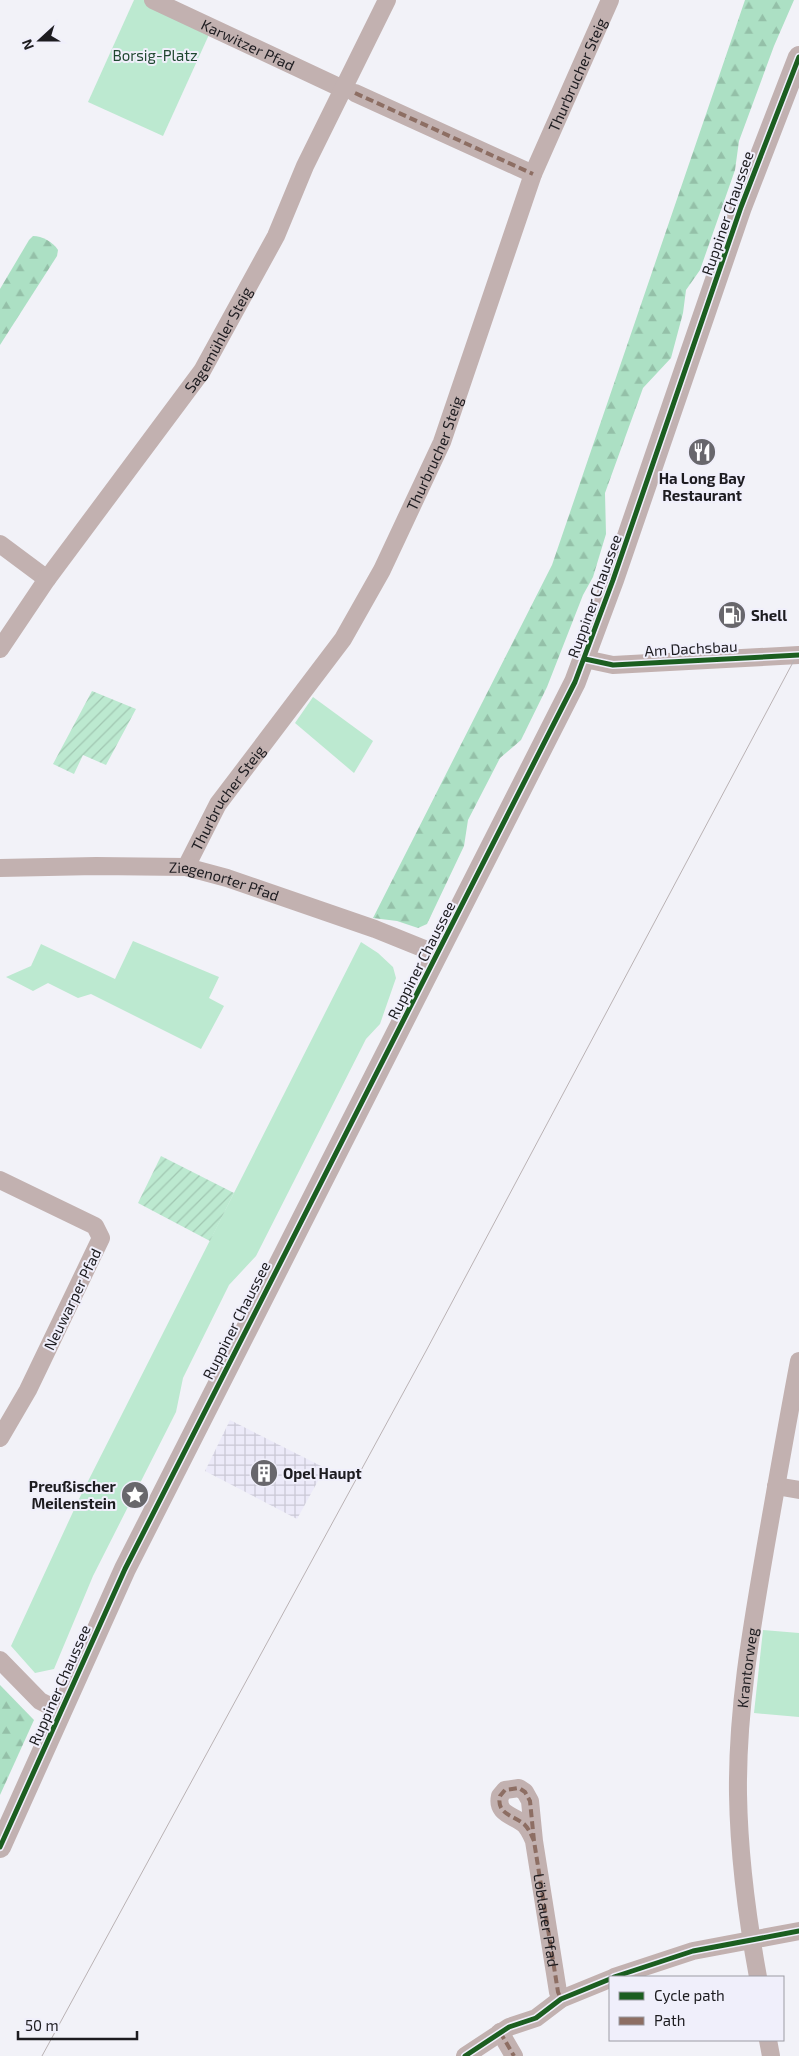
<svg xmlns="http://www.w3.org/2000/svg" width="799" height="2056" viewBox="0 0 799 2056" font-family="'Exo 2',sans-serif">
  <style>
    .industrial { fill: url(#industrial-grid) }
    .green { fill: #bce9d0 }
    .forest { fill: url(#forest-firs) }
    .garden { fill: url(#garden-furrows) }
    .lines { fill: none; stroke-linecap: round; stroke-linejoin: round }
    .minor { stroke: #c2b1b0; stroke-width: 18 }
    .major { stroke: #c1b1b1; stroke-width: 22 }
    .tram { stroke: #bab2b4; stroke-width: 1 }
    .quiet { stroke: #8d6e63; stroke-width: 4; stroke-dasharray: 8 4; stroke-linecap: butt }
    .cycleway-casing { stroke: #f0effb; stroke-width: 8 }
    .cycleway { stroke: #1b5e20; stroke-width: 5 }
    .labels { text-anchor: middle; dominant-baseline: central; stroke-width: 4; stroke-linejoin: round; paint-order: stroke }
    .street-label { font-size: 15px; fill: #1d1c20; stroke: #f0effb }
    .park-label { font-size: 15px; fill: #1f4730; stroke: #f0effb }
    .poi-label { font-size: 15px; font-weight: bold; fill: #1d1c20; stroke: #f0effb; text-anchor: start }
  </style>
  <defs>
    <pattern id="industrial-grid" width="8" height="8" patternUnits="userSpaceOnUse" patternTransform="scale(1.25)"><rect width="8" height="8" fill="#eceaf9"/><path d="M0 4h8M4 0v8" fill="none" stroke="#cac8d5"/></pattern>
    <pattern id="forest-firs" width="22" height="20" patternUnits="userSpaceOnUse" patternTransform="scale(1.25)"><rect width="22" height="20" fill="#ace0c4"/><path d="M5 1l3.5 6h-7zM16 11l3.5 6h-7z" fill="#94c0a8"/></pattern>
    <pattern id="garden-furrows" width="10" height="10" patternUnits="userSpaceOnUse" patternTransform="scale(1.25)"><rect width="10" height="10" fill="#bce9d0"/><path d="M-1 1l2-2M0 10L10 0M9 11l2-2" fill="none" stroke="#a1c7b2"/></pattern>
  </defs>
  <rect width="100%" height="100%" fill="#f2f2f8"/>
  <!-- industrial -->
  <polygon class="industrial" points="230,1420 325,1468 297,1519 205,1471"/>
  <!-- green -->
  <g class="green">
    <polygon points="134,0 153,0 212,28 163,136 88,102"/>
    <polygon points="313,697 373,741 354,773 295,723"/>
    <polygon points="133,941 219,977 209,998 224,1006 201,1049 91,994 78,998 48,983 33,991 6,977 31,966 41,944 115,979"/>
    <polygon points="361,942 378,953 393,967 396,978 380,1024 366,1039 256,1256 229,1285 183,1378 176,1412 93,1576 54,1669 35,1673 11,1646 79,1499"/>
    <polygon points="763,1630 799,1633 799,1717 754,1713"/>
  </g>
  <!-- forest -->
  <g class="forest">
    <polygon points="745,0 794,0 774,46 739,141 735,170 700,270 686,290 683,313 671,358 643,388 605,493 606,534 593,577 583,595 547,687 521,740 500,758 468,820 464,846 427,924 418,928 397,921 373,918 552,565"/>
    <path d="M 33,236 C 42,236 53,242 58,250 L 57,256 L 0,345 L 0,289 L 29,240 Z"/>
    <polygon points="0,1685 34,1720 0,1795"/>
  </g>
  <!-- garden -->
  <g class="garden">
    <polygon points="92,691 136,709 106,765 83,755 74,774 53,764"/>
    <polygon points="161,1156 234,1193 210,1241 138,1203"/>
  </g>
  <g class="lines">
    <!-- minor -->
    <g class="minor">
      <path id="s1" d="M 153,0 L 343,89"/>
      <polyline points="355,93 533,174"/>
      <polyline points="0,544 47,579"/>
      <path id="s2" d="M 0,649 L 47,579 L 202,371 L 276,236 L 305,166 L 387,0"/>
      <polyline points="585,659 613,665 799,655"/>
      <path id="s3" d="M 186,867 L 218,804 L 343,639 L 382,570 L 442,442 L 533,174 L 610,0"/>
      <path id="s4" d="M 0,868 L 96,866 L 186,867 L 227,878 L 375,929 L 437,954"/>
      <polyline points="0,1180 95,1226 101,1238 28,1390 0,1438"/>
      <polyline points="776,1486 799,1490"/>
      <polyline points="0,1660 40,1701 60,1711"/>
      <path id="s5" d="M 534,1841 C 531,1834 529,1829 524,1824 C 513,1815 496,1814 500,1796 L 505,1790 L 519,1788 L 525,1792 L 530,1801 L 534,1841 L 558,1992 L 561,1999"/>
      <polyline points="614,1977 693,1951 799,1931"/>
      <path id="s6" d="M 758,1977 C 747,1917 739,1855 738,1794 C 737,1711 751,1631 765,1550 C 776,1487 787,1424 799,1361"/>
      <polyline points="500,2032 514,2056"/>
      <polyline points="768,2040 771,2056"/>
      <polyline points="465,2056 509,2027 536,2018 561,1999 610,1979"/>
    </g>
    <!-- major -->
    <polyline class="major" points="0,1847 125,1569 575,682 613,580 741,207 799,57"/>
    <!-- tram -->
    <polyline class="tram" points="42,2056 426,1351 799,651"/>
    <!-- quiet -->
    <g class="quiet">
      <polyline points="355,93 533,174"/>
      <path d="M 534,1841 C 531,1834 529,1829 524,1824 C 513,1815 496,1814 500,1796 L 505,1790 L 519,1788 L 525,1792 L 530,1801 L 534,1841 L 558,1992 L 561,1999"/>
      <polyline points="500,2032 514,2056"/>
    </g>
    <defs>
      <g id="cycleway">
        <polyline points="585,659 613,665 799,655"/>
        <polyline points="0,1847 125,1569 575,682 613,580 741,207 799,57"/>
        <polyline points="614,1977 693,1951 799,1931"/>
        <polyline points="465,2056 509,2027 536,2018 561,1999 610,1979"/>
      </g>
    </defs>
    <!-- cycleway casing -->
    <use href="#cycleway" class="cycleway-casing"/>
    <!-- cycleway -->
    <use href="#cycleway" class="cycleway"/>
  </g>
  <!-- icons -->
  <defs>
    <symbol id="restaurant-disc" viewBox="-11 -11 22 22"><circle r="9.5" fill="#68676c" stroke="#f0effb"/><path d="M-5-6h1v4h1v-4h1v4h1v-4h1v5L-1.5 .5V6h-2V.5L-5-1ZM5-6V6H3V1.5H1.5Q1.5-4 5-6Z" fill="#fff"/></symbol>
    <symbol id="fuel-disc" viewBox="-11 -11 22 22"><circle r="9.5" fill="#68676c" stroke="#f0effb"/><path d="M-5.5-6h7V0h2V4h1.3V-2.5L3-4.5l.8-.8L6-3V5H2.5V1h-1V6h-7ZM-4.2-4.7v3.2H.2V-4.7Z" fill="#fff"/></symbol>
    <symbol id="building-disc" viewBox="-11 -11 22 22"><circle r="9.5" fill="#68676c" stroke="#f0effb"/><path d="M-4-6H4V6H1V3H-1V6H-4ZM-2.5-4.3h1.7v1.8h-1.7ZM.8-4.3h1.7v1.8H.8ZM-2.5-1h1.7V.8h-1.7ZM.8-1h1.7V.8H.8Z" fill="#fff"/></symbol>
    <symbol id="sight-disc" viewBox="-11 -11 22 22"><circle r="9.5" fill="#68676c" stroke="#f0effb"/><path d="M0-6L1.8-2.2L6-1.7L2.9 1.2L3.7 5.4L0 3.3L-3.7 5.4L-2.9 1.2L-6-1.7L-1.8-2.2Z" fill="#fff"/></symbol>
  </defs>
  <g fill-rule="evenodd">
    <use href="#restaurant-disc" x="686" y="436" width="32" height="32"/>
    <use href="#fuel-disc" x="716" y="599" width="32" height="32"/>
    <use href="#building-disc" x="248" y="1457" width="32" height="32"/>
    <use href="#sight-disc" x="119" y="1479" width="32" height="32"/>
  </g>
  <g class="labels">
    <!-- street labels -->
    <g class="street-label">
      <text stroke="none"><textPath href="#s1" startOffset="105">Karwitzer Pfad</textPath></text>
      <text stroke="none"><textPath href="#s3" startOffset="890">Thurbrucher Steig</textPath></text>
      <text transform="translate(727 213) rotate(-71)">Ruppiner Chaussee</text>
      <text stroke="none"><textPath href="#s2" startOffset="379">Sagemühler Steig</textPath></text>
      <text stroke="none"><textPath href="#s3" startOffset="485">Thurbrucher Steig</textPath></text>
      <text transform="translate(594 596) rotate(-70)">Ruppiner Chaussee</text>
      <text transform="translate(691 648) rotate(-3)">Am Dachsbau</text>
      <text stroke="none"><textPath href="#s3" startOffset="81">Thurbrucher Steig</textPath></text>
      <text stroke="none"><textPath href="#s4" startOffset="226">Ziegenorter Pfad</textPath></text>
      <text transform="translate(421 960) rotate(-63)">Ruppiner Chaussee</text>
      <text transform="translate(72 1299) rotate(-64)">Neuwarper Pfad</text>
      <text transform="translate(236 1320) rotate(-63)">Ruppiner Chaussee</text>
      <text stroke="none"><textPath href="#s6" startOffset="311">Krantorweg</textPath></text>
      <text transform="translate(59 1685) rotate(-66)">Ruppiner Chaussee</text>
      <text stroke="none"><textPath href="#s5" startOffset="220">Löblauer Pfad</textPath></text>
    </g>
    <!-- park labels -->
    <g class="park-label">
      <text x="155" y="55">Borsig-Platz</text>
    </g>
    <!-- poi labels -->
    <g class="poi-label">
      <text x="702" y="478" text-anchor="middle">Ha Long Bay<tspan x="702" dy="17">Restaurant</tspan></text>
      <text x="751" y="615">Shell</text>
      <text x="283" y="1473">Opel Haupt</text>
      <text x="116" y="1486" text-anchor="end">Preußischer<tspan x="116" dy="17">Meilenstein</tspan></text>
    </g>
  </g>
  <!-- legend -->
  <rect x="609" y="1976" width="175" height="65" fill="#f0effb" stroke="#9c9ba3"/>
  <rect x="619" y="1992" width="25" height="8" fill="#1b5e20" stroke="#9c9ba3"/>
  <text x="654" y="2001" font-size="15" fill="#1d1c20">Cycle path</text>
  <rect x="619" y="2017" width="25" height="8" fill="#8d6e63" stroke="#9c9ba3"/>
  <text x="654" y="2026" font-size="15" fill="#1d1c20">Path</text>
  <!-- north arrow -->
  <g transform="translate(40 40) rotate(249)" stroke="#f0effb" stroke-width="4" paint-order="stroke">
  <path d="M0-4L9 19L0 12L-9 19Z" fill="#1d1c20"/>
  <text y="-8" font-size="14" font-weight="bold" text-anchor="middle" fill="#1d1c20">N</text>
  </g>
  <!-- scale -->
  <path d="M18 2031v8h119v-8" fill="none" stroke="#1d1c20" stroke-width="2.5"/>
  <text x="25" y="2031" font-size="15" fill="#1d1c20" stroke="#f0effb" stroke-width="4" paint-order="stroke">50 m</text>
</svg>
